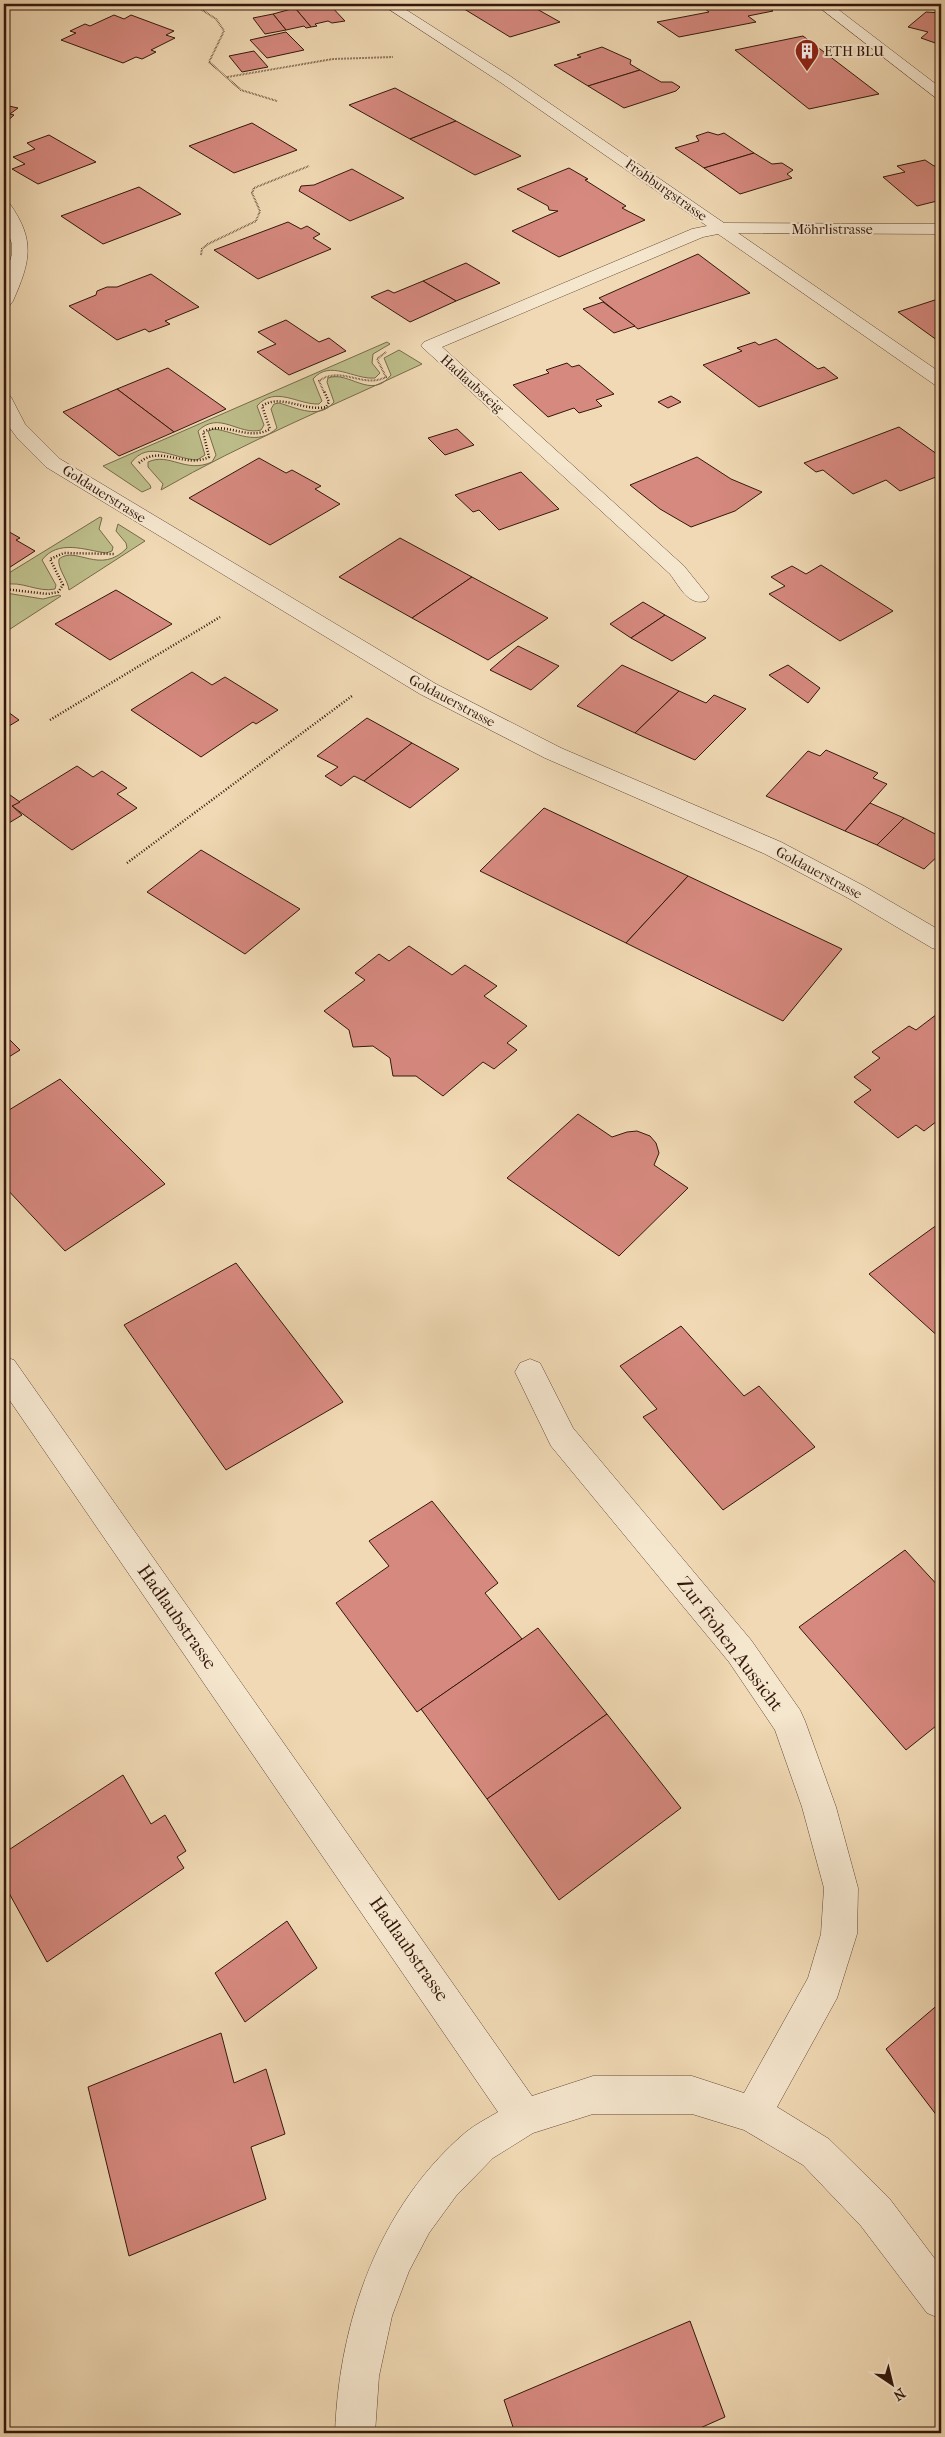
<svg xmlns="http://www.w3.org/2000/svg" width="945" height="2437" viewBox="0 0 945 2437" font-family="'IM FELL French Canon',serif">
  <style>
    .green { fill: #bdbe8b; stroke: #786b4b }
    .building { fill: #d6897f; stroke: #34180b }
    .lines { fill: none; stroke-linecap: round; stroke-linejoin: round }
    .minor-casing { stroke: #634835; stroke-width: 1 }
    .path-far1 { stroke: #34180b; stroke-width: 2; stroke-dasharray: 0.5 1; stroke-linecap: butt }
    .path { stroke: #34180b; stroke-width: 2.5; stroke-dasharray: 1 2; stroke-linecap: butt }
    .minor { fill: #f5e6ce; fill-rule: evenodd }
    .labels { text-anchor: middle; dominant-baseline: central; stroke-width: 4; stroke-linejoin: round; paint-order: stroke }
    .far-poi-label { font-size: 14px; fill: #34180b; stroke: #f5e6ce; text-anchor: start }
    .far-street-label { font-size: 14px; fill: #34180b; stroke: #f5e6ce }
    .near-street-label { font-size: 19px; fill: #34180b; stroke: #f5e6ce }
  </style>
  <rect width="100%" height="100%" fill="#f0d9b4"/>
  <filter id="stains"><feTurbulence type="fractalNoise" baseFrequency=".004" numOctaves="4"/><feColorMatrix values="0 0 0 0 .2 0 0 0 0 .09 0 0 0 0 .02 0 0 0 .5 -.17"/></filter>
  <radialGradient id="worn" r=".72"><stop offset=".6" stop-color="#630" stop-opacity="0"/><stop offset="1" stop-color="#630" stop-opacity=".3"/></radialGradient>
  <!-- green -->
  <g class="green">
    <path d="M 387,342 L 390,344 L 373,354 L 372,363 L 380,373 L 375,378 C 354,380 330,359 313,379 L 322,401 L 319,404 C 298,405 275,385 257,406 L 264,425 L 261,430 C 239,436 219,410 198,431 L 205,455 L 197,460 C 174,459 148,439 131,463 L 150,485 L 151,488 L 142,492 L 103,466 Z"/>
    <path d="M 399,350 L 422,364 C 335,405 244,442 161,490 L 163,484 L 148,467 L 148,462 C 170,452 185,474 212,462 L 216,455 L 208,431 L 214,429 C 237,432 257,447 277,428 L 271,409 L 274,404 L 279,403 C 297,408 320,420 334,402 L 327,382 L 328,378 C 349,370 371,401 391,375 L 384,358 Z"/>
    <path d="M 100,517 L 102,518 L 99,529 L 113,547 L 112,551 L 106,553 C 85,550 58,539 42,560 L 56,585 L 55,589 C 38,593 21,580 4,585 L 4,576 Z"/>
    <path d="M 118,524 L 145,541 L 69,590 C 68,580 57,568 59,559 C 76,545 100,576 127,548 L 126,543 L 116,531 Z"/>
    <polygon points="6,593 43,599 59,595 61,596 4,633 9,624 4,611 4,594"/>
  </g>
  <!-- building -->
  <g class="building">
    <polygon points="315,4 329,4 345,21 332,23 328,21 315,24 317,26 311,27 295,8"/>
    <polygon points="456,4 528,4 560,22 510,37"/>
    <polygon points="707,4 764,4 773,11 748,16 756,22 679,37 657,22 709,12 700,5"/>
    <polygon points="295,8 311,27 306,28 304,26 286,30 273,14"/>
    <polygon points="926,12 941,13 941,45 921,38 928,32 908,27"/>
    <polygon points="273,14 286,30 265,34 253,18"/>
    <polygon points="114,15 124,19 131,15 174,31 166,35 175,38 151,50 156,52 142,59 136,57 123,63 61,40 76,33 70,31 85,24 90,26"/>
    <polygon points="286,32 304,50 267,58 250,40"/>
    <polygon points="803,36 879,94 809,109 735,50"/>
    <polygon points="602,47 631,60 630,64 640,70 588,86 554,65 581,57 577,55"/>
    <polygon points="254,51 268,67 242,72 229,56"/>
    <polygon points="640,70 661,82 672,82 680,87 676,91 624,108 588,86"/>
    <polygon points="395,88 456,121 410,139 349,105"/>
    <polygon points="4,105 18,108 10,114 14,115 4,124"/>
    <polygon points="456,121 521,156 475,175 410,139"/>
    <polygon points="252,123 297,150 234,173 189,146"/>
    <polygon points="708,132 718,135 724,133 754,153 704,168 675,148 699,141 696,136"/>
    <polygon points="49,135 96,162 38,184 12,169 25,164 13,157 35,149 27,143"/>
    <polygon points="754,153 772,164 782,163 793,170 787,174 792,178 740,194 704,168"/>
    <polygon points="925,160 934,166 941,165 941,200 917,206 883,177 905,172 897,166"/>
    <polygon points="569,168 588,179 585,180 626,206 622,208 645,220 559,257 512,231 558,211 549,210 548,206 517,189"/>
    <polygon points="352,169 404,198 350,221 299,191 301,186 314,185"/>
    <polygon points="139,187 181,214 103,244 61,216"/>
    <polygon points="288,222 301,229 307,226 320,234 313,238 331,249 258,279 214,250"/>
    <polygon points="698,254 750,293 638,329 599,298"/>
    <polygon points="466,263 500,283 456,301 423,281"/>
    <polygon points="151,274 199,307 165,321 170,324 149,332 145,329 117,340 69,306 96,295 97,291 107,287 117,287"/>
    <polygon points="423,281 456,301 410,322 371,297 388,290 394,293"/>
    <polygon points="941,298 941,343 898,312"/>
    <polygon points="603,302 635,326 614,333 583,309"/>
    <polygon points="286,320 319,342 329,338 346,351 289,375 257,352 276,344 258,332"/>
    <polygon points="776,339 818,369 824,367 838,378 759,407 703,365 742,351 737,348 755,342 759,345"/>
    <polygon points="567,363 572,367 579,365 614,394 596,400 602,406 579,413 574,408 548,417 513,385 549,373 546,370"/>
    <polygon points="168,368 226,409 174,432 117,389"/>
    <polygon points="117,389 174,432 119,456 63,412"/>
    <polygon points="671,396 681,402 668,408 658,402"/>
    <polygon points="899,427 941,457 941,475 900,491 886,480 853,494 823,470 816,472 804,463"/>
    <polygon points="457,429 474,445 445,455 428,438"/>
    <polygon points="697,457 731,479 762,492 735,511 691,527 660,509 630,485"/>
    <polygon points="259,458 286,473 292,470 321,486 315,489 340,504 270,545 189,498"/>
    <polygon points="521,472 559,509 499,530 479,510 473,512 455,495"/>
    <polygon points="4,529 20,538 16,540 35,551 4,571"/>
    <polygon points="400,538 472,577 412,618 339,577"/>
    <polygon points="821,565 893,611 840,641 769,594 785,586 771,577 792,566 806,574"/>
    <polygon points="472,577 548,618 488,660 412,618"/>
    <polygon points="116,590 172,624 110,660 55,624"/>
    <polygon points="643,602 665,615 631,638 610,624"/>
    <polygon points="665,615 706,638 672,661 631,638"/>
    <polygon points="518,646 559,666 531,690 490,670"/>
    <polygon points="622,665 679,691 635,733 577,706"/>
    <polygon points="788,665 820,688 808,703 769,675"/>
    <polygon points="192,672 212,685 225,677 278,710 256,724 253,722 201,757 131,710"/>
    <polygon points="679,691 706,703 714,695 746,709 695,760 635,733"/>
    <polygon points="4,709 19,720 4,729"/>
    <polygon points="367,718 412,743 364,781 354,776 341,786 325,776 338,767 317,756"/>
    <polygon points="412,743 459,769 410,808 364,781"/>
    <polygon points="826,750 878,773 873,778 887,784 845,831 766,796 808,751 820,756"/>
    <polygon points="77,766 93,777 102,771 127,788 117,794 137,808 72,850 12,806"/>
    <polygon points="10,795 20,802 12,806 22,815 4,826 4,798"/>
    <polygon points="870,803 904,818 877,845 845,831"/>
    <polygon points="544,808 688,876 626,943 480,871"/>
    <polygon points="904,818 941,837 941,853 924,869 877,845"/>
    <polygon points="201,850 300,909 245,954 147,892"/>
    <polygon points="688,876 842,949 783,1021 626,943"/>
    <polygon points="409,946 452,975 465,965 497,986 484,996 527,1026 507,1043 517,1050 494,1069 483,1062 443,1096 416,1076 393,1076 390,1058 373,1046 353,1047 349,1030 324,1011 365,980 355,973 379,954 389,961"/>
    <polygon points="941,1011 941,1118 924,1131 916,1125 898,1138 854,1102 871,1090 854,1077 880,1058 872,1052 909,1026 916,1030"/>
    <polygon points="4,1034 20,1050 4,1060"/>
    <polygon points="60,1079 165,1184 65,1251 4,1186 4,1113"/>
    <polygon points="578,1114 612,1137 627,1132 637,1131 650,1136 656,1143 659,1153 654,1165 688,1188 619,1256 507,1178"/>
    <polygon points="941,1222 941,1339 869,1274"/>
    <polygon points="236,1263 343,1402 226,1470 124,1325"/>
    <polygon points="681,1326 744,1396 759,1386 815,1447 723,1510 643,1417 657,1409 620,1366"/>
    <polygon points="432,1501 498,1583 485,1593 522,1639 417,1712 336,1603 389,1566 369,1541"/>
    <polygon points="905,1550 941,1589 941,1722 906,1750 799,1627"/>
    <polygon points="538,1628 607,1714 487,1799 421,1709"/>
    <polygon points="607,1714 681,1808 559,1900 487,1799"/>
    <polygon points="123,1775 151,1824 165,1815 186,1851 177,1857 184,1868 47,1962 4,1884 4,1853"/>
    <polygon points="287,1921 317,1968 245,2022 215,1973"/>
    <polygon points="941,2002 941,2121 886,2049"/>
    <polygon points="221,2033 234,2083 266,2069 285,2134 251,2147 266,2199 129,2256 88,2087"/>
    <polygon points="690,2321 725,2417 689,2433 515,2433 504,2400"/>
  </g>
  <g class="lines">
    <defs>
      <g id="minor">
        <path d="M 381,4 L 397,4 L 510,76 L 724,223 L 941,224 L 941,234 L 738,233 L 941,373 L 941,386 L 935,385 L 718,234 L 703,237 L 442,347 L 684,566 L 709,597 L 706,601 C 688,606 680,587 670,574 L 421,346 L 424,342 L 692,229 L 707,226 L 500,82 Z"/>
        <polygon points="815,4 831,4 941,88 941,99 936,98"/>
        <path d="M 4,202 L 10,204 C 36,241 30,262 13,301 L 10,305 L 4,306 L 4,282 L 12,254 L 12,244 L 4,222 Z"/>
        <polygon points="4,396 11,397 25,424 60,459 436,684 561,748 781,842 864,886 941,931 941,951 932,948 848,898 765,854 545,758 420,694 46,467 18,439 4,420"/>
        <path d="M 4,1357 L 14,1360 L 532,2096 L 593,2076 L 692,2076 L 744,2093 L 808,1978 L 821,1934 L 824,1888 L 802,1807 L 775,1730 L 729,1662 L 551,1446 L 515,1372 L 520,1363 L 530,1359 L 540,1363 L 573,1428 L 751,1640 L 800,1710 L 805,1721 L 836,1807 L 858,1888 L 857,1934 L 837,1998 L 777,2107 L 829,2139 L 889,2198 L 941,2267 L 941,2319 L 927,2313 L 861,2226 L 803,2165 L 744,2130 L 692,2114 L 593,2114 L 533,2133 L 493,2158 L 456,2196 L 429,2233 L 409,2271 L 392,2316 L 379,2376 L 375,2433 L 335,2433 C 339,2322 379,2206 466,2132 C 476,2124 488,2118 498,2112 L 4,1392 Z"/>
      </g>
    </defs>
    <!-- minor casing -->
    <use href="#minor" class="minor-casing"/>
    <!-- path-far1 -->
    <g class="path-far1">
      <polyline points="127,4 137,7 146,4"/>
      <polyline points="193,4 216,19 224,31 209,62 241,90 277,101"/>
      <polyline points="227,77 333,59 393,57"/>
      <polyline points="201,255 202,249 208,244 256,221 260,211 252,193 254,188 309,166"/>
      <path d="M 324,392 L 319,381 C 341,365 363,389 386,377 L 377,359 L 386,352"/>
    </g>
    <!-- path -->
    <g class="path">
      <path d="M 139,463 C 159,444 185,469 209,457 L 203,432 C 226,420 247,442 270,429 L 262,406 C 281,393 304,412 326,407 L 329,402 L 324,391"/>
      <polyline points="4,589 48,594 58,592 63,585 50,559 64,553 115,554"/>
      <polyline points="50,720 220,617"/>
      <polyline points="127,863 352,696"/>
    </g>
    <!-- minor -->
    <use href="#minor" class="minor"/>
  </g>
  <!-- icons -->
  <defs>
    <symbol id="building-pin" viewBox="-11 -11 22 30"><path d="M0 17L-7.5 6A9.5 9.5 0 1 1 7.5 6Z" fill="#8f2418" stroke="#f5e6ce"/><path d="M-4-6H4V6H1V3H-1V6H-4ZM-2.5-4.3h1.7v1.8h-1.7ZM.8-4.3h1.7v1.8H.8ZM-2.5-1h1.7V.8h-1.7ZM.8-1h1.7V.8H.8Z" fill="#fff"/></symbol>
  </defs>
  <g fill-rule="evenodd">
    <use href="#building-pin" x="793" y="37" width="28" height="38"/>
  </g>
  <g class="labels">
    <!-- far-poi labels -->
    <g class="far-poi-label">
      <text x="824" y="51">ETH BLU</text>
    </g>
    <!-- far-street labels -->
    <g class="far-street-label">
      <text transform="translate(666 190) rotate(35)">Frohburgstrasse</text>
      <text x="832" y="229">Möhrlistrasse</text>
      <text transform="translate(472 384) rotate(42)">Hadlaubsteig</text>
      <text transform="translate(104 494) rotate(32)">Goldauerstrasse</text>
      <text transform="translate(452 701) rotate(28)">Goldauerstrasse</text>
      <text transform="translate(819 873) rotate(28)">Goldauerstrasse</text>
    </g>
    <!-- near-street labels -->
    <g class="near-street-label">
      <text transform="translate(177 1617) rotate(55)">Hadlaubstrasse</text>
      <text transform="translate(730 1644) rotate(53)">Zur frohen Aussicht</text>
      <text transform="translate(409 1949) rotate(55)">Hadlaubstrasse</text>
    </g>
  </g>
  <!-- margin -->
  <rect width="945" height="2437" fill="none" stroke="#f0d9b4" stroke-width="20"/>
  <rect x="5" y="5" width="935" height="2427" fill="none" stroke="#34180b" stroke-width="2.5"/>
  <rect x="10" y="10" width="925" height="2417" fill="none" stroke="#34180b"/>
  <!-- north arrow -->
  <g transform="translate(892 2384) rotate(145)" stroke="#f5e6ce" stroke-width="4" paint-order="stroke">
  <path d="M0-4L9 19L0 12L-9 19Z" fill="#34180b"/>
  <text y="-8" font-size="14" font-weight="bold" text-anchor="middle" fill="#34180b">N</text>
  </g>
  <rect width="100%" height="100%" filter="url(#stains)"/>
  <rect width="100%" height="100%" fill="url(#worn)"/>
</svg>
